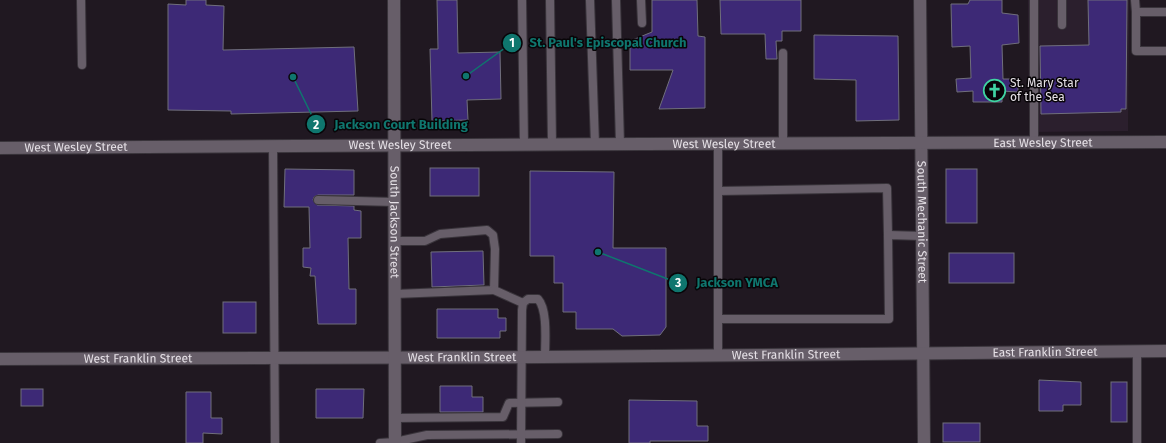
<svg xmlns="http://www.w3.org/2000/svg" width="1166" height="443" viewBox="0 0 1166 443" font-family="'Fira Sans',sans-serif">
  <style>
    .built { fill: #2b1f2d }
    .building { fill: #3d2976; stroke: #706f7c }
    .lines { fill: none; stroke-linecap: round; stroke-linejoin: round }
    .lane-casing { stroke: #39343b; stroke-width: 10 }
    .street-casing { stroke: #39343b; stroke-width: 14 }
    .secondary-casing { stroke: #39343b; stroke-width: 14 }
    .lane { stroke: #675e69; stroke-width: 8 }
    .street { stroke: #675e69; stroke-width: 12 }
    .secondary { stroke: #675e69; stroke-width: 12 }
    .labels { text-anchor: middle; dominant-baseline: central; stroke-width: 3; stroke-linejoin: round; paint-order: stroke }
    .poi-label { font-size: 12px; fill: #e5e0e6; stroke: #080508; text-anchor: start }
    .street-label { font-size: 12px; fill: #e5e0e6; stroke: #080508 }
    .leader { fill: none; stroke: #0f766e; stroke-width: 1.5 }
    .callout-dot { fill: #0f766e; stroke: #080508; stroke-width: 1.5 }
    .mark-label { font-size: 12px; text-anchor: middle; font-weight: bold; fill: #fff }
    .callout-label { font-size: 13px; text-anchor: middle; font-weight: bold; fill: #0f766e; stroke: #080508; stroke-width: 3; stroke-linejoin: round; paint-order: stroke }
  </style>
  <rect width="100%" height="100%" fill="#201821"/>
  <!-- built -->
  <polygon class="built" points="1028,0 1129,0 1128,131 1029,132"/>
  <!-- building -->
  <g class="building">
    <polygon points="186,0 206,0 206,5 224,6 223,50 354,47 358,111 231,114 231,111 168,110 168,4 186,5"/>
    <polygon points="437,0 457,0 458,53 500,52 501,99 467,100 468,120 432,121 430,49 438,49"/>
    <polygon points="652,0 697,0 698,36 705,37 705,108 659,109 673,70 630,70 630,41 652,32"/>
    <polygon points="720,0 801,0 801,31 782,31 782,41 776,41 777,59 766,59 765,34 721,34"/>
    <polygon points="970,0 1002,0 1002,13 1018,15 1019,43 1002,45 1003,79 1018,79 1018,92 1002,91 1002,102 973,102 973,91 957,92 956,79 971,78 970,46 952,47 951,4 968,4"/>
    <polygon points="1088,0 1127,0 1126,109 1121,109 1121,112 1041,114 1040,46 1089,45"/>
    <polygon points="814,35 898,36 899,120 856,121 856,80 814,79"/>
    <rect x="430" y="168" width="49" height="28"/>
    <polygon points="285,169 354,170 354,195 318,195 314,197 313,200 317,205 354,206 354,210 361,211 361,238 348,238 349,289 356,289 356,324 318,324 315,276 310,276 311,268 303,267 303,248 310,248 309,207 284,207"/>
    <rect x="946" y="169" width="31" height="54"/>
    <polygon points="530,171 614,172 613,248 666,248 666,327 660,335 622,336 613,329 576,329 576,312 563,312 563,283 554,283 554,256 530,256"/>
    <polygon points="483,251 484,285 432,287 431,252"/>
    <rect x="949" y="253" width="65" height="30"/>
    <rect x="223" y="302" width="33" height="31"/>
    <polygon points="437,309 498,309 498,318 506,318 506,331 500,331 500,338 437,338"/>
    <polygon points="1039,380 1081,382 1081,405 1063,405 1063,411 1039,411"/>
    <rect x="1111" y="382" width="16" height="40"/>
    <polygon points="440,386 472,386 472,397 483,397 483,412 440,412"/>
    <rect x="21" y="389" width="22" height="17"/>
    <polygon points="316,389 364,389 363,418 316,418"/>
    <polygon points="186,392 211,392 211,418 222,418 222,434 203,433 203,443 186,443"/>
    <polygon points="629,400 697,401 697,426 708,426 708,441 650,441 650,443 629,443"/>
    <rect x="943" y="423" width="37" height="19"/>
  </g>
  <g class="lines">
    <defs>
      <g id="lane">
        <polyline points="81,0 82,65"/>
        <polyline points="522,0 524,144"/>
        <polyline points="550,0 552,144"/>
        <polyline points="590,0 595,144"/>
        <polyline points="616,0 620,144"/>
        <polyline points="641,0 642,23"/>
        <polyline points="1062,0 1062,25"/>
        <polyline points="1135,0 1136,12"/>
        <polyline points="1166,12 1136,12 1136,51 1166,51"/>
        <polyline points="1034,143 1034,0"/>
        <polyline points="783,144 783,53"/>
        <polyline points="273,146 275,443"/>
        <polyline points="718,191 887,188 888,235"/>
        <polyline points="318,200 395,202"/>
        <polyline points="394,241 425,241 440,234 487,230 493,235 495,249 494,290 395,294"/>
        <polyline points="494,290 523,303"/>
        <polyline points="718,319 889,319 888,235 923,236"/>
        <polyline points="1137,351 1137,443"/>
        <polyline points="718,356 718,143"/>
        <polyline points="395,418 503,417 509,403 558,402"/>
        <polyline points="380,443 395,442 427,435 558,434"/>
        <path d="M 521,443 L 522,310 L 523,303 L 528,299 L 538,299 C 548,310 545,342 545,357"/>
      </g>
      <g id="street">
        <path id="s1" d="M 920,0 L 924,443"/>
        <path id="s2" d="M 0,148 C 389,143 777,145 1166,142"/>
        <path id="s3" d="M 0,359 L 545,357 L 1166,351"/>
      </g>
      <g id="secondary">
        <path id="s4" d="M 394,0 L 395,443"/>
      </g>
    </defs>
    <!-- lane casing -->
    <use href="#lane" class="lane-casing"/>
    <!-- street casing -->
    <use href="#street" class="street-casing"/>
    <!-- secondary casing -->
    <use href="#secondary" class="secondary-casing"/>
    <!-- lane -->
    <use href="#lane" class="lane"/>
    <!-- street -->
    <use href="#street" class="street"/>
    <!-- secondary -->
    <use href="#secondary" class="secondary"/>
  </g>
  <!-- icons -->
  <defs>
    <symbol id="church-ring" viewBox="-11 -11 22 22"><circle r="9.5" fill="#080508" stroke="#3fd4a2" stroke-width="1.5"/><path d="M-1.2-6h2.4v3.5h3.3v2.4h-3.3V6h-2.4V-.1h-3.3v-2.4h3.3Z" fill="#3fd4a2"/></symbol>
  </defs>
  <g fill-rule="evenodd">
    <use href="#church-ring" x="982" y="78" width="25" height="25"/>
  </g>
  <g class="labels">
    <!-- poi labels -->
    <g class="poi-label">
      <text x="1010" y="83">St. Mary Star<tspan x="1010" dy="14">of the Sea</tspan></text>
    </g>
    <!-- street labels -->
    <g class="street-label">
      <text stroke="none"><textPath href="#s2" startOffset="1043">East Wesley Street</textPath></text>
      <text stroke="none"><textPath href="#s2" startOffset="724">West Wesley Street</textPath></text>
      <text stroke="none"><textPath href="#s2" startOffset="400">West Wesley Street</textPath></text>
      <text stroke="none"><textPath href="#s2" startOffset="76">West Wesley Street</textPath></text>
      <text stroke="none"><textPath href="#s1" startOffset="222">South Mechanic Street</textPath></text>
      <text stroke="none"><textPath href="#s4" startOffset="222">South Jackson Street</textPath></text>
      <text stroke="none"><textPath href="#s3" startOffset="1045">East Franklin Street</textPath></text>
      <text stroke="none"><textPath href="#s3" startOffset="786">West Franklin Street</textPath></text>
      <text stroke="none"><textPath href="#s3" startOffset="462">West Franklin Street</textPath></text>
      <text stroke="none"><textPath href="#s3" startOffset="138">West Franklin Street</textPath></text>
    </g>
  </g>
  <!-- callouts -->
  <path class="leader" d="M466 76L512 43M293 77L316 124M598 252L678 283"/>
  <g class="callout-dot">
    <circle cx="466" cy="76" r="4"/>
    <circle cx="293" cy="77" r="4"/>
    <circle cx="598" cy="252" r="4"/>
    <circle cx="512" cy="43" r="10"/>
    <circle cx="316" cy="124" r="10"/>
    <circle cx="678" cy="283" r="10"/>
  </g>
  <g class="mark-label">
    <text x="512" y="47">1</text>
    <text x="316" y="129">2</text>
    <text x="678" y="287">3</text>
  </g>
  <g class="callout-label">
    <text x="608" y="47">St. Paul's Episcopal Church</text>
    <text x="401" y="129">Jackson Court Building</text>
    <text x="737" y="287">Jackson YMCA</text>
  </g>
</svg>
